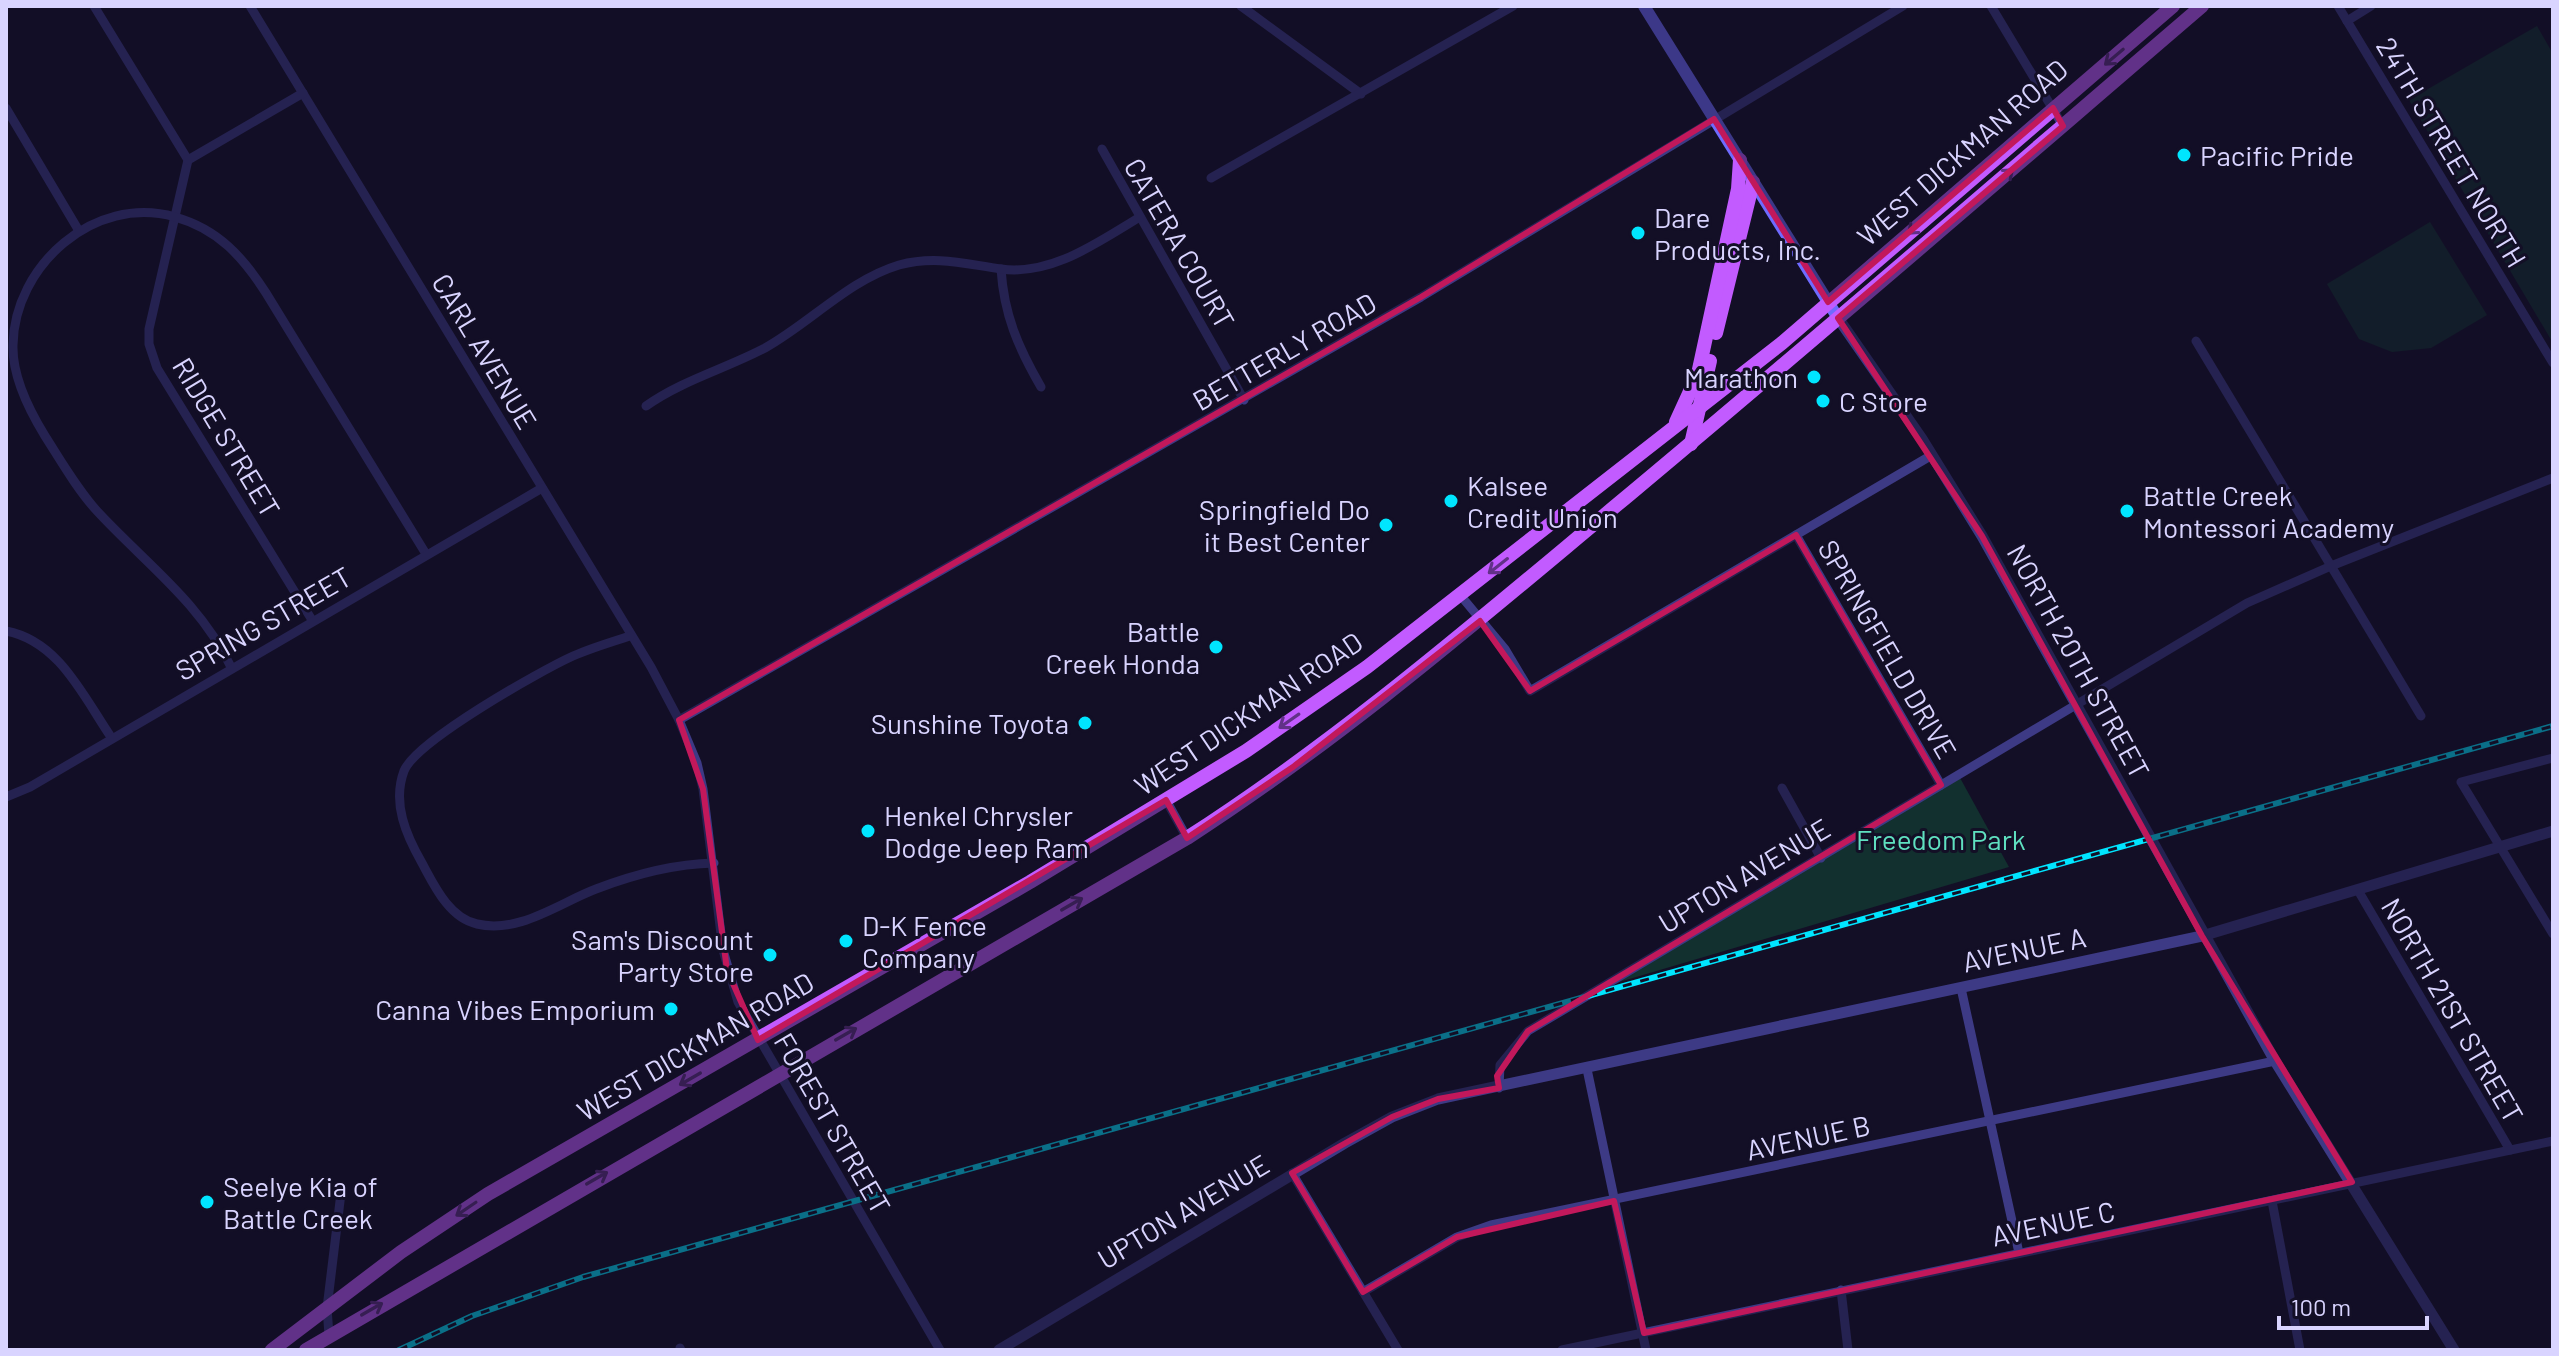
<svg xmlns="http://www.w3.org/2000/svg" width="2559" height="1356" viewBox="0 0 2559 1356" font-family="Barlow,sans-serif">
  <style>
    .green { fill: #12302f }
    .lines { fill: none; stroke-linecap: round; stroke-linejoin: round }
    .minor { stroke: #3d3a85; stroke-width: 9 }
    .tertiary { stroke: #3d3a85; stroke-width: 11 }
    .secondary { stroke: #6f6bff; stroke-width: 12 }
    .primary { stroke: #c25bff; stroke-width: 14 }
    .rail-casing { stroke: #00e5ff; stroke-width: 6 }
    .rail { stroke: #130f26; stroke-width: 3; stroke-dasharray: 9; stroke-linecap: butt }
    .oneway { stroke: #623188 }
    .marked { fill: none; stroke: #c2185b; stroke-width: 6; stroke-linejoin: round }
    .poi-dot { fill: #00e5ff; stroke: #130f26; stroke-width: 3 }
    .labels { text-anchor: middle; dominant-baseline: central; stroke-width: 6; stroke-linejoin: round; paint-order: stroke }
    .street-label { font-size: 28px; fill: #d9d4ff; stroke: #130f26 }
    .poi-label { font-size: 28px; fill: #d9d4ff; stroke: #130f26; text-anchor: start }
    .park-label { font-size: 28px; fill: #5fe0c0; stroke: #130f26 }
  </style>
  <rect width="100%" height="100%" fill="#130f26"/>
  <!-- green -->
  <g class="green">
    <polygon points="2537,26 2553,54 2553,343 2409,100"/>
    <polygon points="2430,222 2487,315 2431,348 2392,352 2359,339 2327,284"/>
    <polygon points="1959,776 2009,867 1609,985"/>
  </g>
  <g class="lines">
    <!-- minor -->
    <g class="minor">
      <polyline points="94,6 188,160 149,329 149,344 157,368 312,620"/>
      <polyline points="250,6 651,667 679,720 697,763 703,789 723,950 738,1002 940,1350"/>
      <polyline points="1241,6 1361,94"/>
      <polyline points="1991,6 2063,126"/>
      <polyline points="2338,6 2553,363"/>
      <polyline points="2347,21 2371,6"/>
      <polyline points="6,108 79,231"/>
      <polyline points="1102,149 1244,400"/>
      <polyline points="188,160 303,93"/>
      <polyline points="1211,178 1513,6"/>
      <path d="M 1001,269 C 1004,315 1018,347 1041,387"/>
      <polyline points="2196,341 2421,716"/>
      <path d="M 646,406 C 683,380 725,369 765,348 C 810,323 849,280 899,265 C 936,255 965,264 1001,269 C 1052,276 1098,242 1140,217"/>
      <polyline points="1796,535 1941,785"/>
      <polyline points="1461,596 1505,649 1530,691 1932,455"/>
      <path d="M 6,631 C 59,641 83,696 111,737"/>
      <path d="M 630,636 C 611,642 591,648 573,656 C 540,671 416,741 404,771 C 392,803 406,835 422,863 C 434,885 449,918 477,924 C 519,934 559,903 596,889 C 635,874 673,864 714,863"/>
      <path d="M 231,667 C 200,602 145,563 97,511 C 77,489 61,461 45,436 C 29,410 12,377 13,345 C 14,266 94,194 175,217 C 218,229 243,257 266,293 L 426,554"/>
      <polyline points="679,720 1421,297 1903,6"/>
      <polyline points="2553,758 2461,782 2553,934"/>
      <polyline points="1782,788 1821,858"/>
      <polyline points="6,797 30,787 542,488"/>
      <polyline points="1166,800 1187,838"/>
      <polyline points="2359,892 2510,1150"/>
      <polyline points="1961,988 2019,1253"/>
      <polyline points="1587,1069 1646,1350"/>
      <polyline points="1499,1088 1500,1065 1528,1031 2247,603 2331,566 2553,478"/>
      <polyline points="1292,1173 1398,1350"/>
      <polyline points="2272,1201 2300,1350"/>
      <polyline points="1841,1290 1848,1350"/>
      <polyline points="1363,1292 1457,1237 1491,1225 2275,1061"/>
      <polyline points="329,1335 327,1308 341,1193"/>
      <polyline points="680,1348 681,1350"/>
      <polyline points="1562,1350 2553,1141"/>
    </g>
    <!-- tertiary -->
    <g class="tertiary">
      <polyline points="1838,318 1922,439 1982,536 2275,1061 2454,1350"/>
      <polyline points="999,1350 1345,1143 1392,1117 1438,1099 2202,936 2553,831"/>
    </g>
    <!-- secondary -->
    <polyline class="secondary" points="1644,6 1838,318"/>
    <!-- primary -->
    <g class="primary">
      <polyline points="1716,333 1753,182"/>
      <polyline points="1676,422 1698,374 1738,189 1740,160"/>
      <polyline points="1691,444 1710,361"/>
      <polyline points="272,1350 401,1252 488,1194 1030,882 1246,751 1367,667 1782,343 2173,6"/>
      <path d="M 306,1350 L 1187,838 C 1348,734 1483,616 1630,494 C 1823,333 2012,169 2202,6"/>
    </g>
    <defs>
      <polyline id="rail" points="399,1350 472,1316 583,1277 2553,726"/>
    </defs>
    <!-- rail casing -->
    <use href="#rail" class="rail-casing"/>
    <!-- rail -->
    <use href="#rail" class="rail"/>
  </g>
  <!-- one-way arrows -->
  <defs><path id="oneway-shaft" d="M-6 0H5M1.5-3L5.5 0L1.5 3" fill="none" stroke-width="1.6" stroke-linecap="round" stroke-linejoin="round" transform="scale(2)"/></defs>
  <g class="oneway">
    <use href="#oneway-shaft" transform="translate(2114 57) rotate(140)"/>
    <use href="#oneway-shaft" transform="translate(2004 177) rotate(-41)"/>
    <use href="#oneway-shaft" transform="translate(1917 226) rotate(139)"/>
    <use href="#oneway-shaft" transform="translate(1498 566) rotate(142)"/>
    <use href="#oneway-shaft" transform="translate(1289 721) rotate(145)"/>
    <use href="#oneway-shaft" transform="translate(1072 904) rotate(-30)"/>
    <use href="#oneway-shaft" transform="translate(846 1034) rotate(-30)"/>
    <use href="#oneway-shaft" transform="translate(690 1079) rotate(150)"/>
    <use href="#oneway-shaft" transform="translate(597 1178) rotate(-30)"/>
    <use href="#oneway-shaft" transform="translate(466 1209) rotate(146)"/>
    <use href="#oneway-shaft" transform="translate(372 1309) rotate(-30)"/>
  </g>
  <!-- marked area -->
  <path d="M0 0H2559V1356H0ZM 2053,108 L 2063,126 L 1838,318 L 1982,536 L 2202,936 L 2352,1182 L 1644,1333 L 1614,1201 L 1457,1237 L 1363,1292 L 1292,1173 L 1392,1117 L 1438,1099 L 1499,1088 L 1497,1076 L 1528,1031 L 1941,785 L 1796,535 L 1530,691 L 1480,621 L 1293,767 L 1187,838 L 1166,800 L 758,1040 L 727,970 L 703,789 L 679,720 L 1421,297 L 1714,119 L 1828,302 Z" fill="#130f26" fill-opacity=".55" fill-rule="evenodd"/>
  <path class="marked" d="M 2053,108 L 2063,126 L 1838,318 L 1982,536 L 2202,936 L 2352,1182 L 1644,1333 L 1614,1201 L 1457,1237 L 1363,1292 L 1292,1173 L 1392,1117 L 1438,1099 L 1499,1088 L 1497,1076 L 1528,1031 L 1941,785 L 1796,535 L 1530,691 L 1480,621 L 1293,767 L 1187,838 L 1166,800 L 758,1040 L 727,970 L 703,789 L 679,720 L 1421,297 L 1714,119 L 1828,302 Z"/>
  <!-- markers -->
  <g class="poi-dot">
    <circle cx="2184" cy="155" r="8"/>
    <circle cx="1638" cy="233" r="8"/>
    <circle cx="1814" cy="377" r="8"/>
    <circle cx="1823" cy="401" r="8"/>
    <circle cx="1451" cy="501" r="8"/>
    <circle cx="2127" cy="511" r="8"/>
    <circle cx="1386" cy="525" r="8"/>
    <circle cx="1216" cy="647" r="8"/>
    <circle cx="1085" cy="723" r="8"/>
    <circle cx="868" cy="831" r="8"/>
    <circle cx="846" cy="941" r="8"/>
    <circle cx="770" cy="955" r="8"/>
    <circle cx="671" cy="1009" r="8"/>
    <circle cx="207" cy="1202" r="8"/>
  </g>
  <g class="labels">
    <!-- street labels -->
    <g class="street-label">
      <text transform="translate(1962 152) rotate(-41)">WEST DICKMAN ROAD</text>
      <text transform="translate(2452 152) rotate(59)">24TH STREET NORTH</text>
      <text transform="translate(1180 243) rotate(60)">CATERA COURT</text>
      <text transform="translate(485 351) rotate(59)">CARL AVENUE</text>
      <text transform="translate(1284 351) rotate(-30)">BETTERLY ROAD</text>
      <text transform="translate(227 437) rotate(59)">RIDGE STREET</text>
      <text transform="translate(263 623) rotate(-30)">SPRING STREET</text>
      <text transform="translate(1888 649) rotate(60)">SPRINGFIELD DRIVE</text>
      <text transform="translate(2079 661) rotate(61)">NORTH 20TH STREET</text>
      <text transform="translate(1248 713) rotate(-34)">WEST DICKMAN ROAD</text>
      <text transform="translate(1744 875) rotate(-31)">UPTON AVENUE</text>
      <text transform="translate(2024 949) rotate(-12)">AVENUE A</text>
      <text transform="translate(2453 1010) rotate(60)">NORTH 21ST STREET</text>
      <text transform="translate(695 1046) rotate(-30)">WEST DICKMAN ROAD</text>
      <text transform="translate(833 1123) rotate(60)">FOREST STREET</text>
      <text transform="translate(1808 1137) rotate(-12)">AVENUE B</text>
      <text transform="translate(1183 1211) rotate(-31)">UPTON AVENUE</text>
      <text transform="translate(2053 1223) rotate(-12)">AVENUE C</text>
    </g>
    <!-- poi labels -->
    <g class="poi-label">
      <text x="2200" y="155">Pacific Pride</text>
      <text x="1654" y="217">Dare<tspan x="1654" dy="32">Products, Inc.</tspan></text>
      <text x="1798" y="377" text-anchor="end">Marathon</text>
      <text x="1839" y="401">C Store</text>
      <text x="1467" y="485">Kalsee<tspan x="1467" dy="32">Credit Union</tspan></text>
      <text x="2143" y="495">Battle Creek<tspan x="2143" dy="32">Montessori Academy</tspan></text>
      <text x="1370" y="509" text-anchor="end">Springfield Do<tspan x="1370" dy="32">it Best Center</tspan></text>
      <text x="1200" y="631" text-anchor="end">Battle<tspan x="1200" dy="32">Creek Honda</tspan></text>
      <text x="1069" y="723" text-anchor="end">Sunshine Toyota</text>
      <text x="884" y="815">Henkel Chrysler<tspan x="884" dy="32">Dodge Jeep Ram</tspan></text>
      <text x="862" y="925">D-K Fence<tspan x="862" dy="32">Company</tspan></text>
      <text x="754" y="939" text-anchor="end">Sam's Discount<tspan x="754" dy="32">Party Store</tspan></text>
      <text x="655" y="1009" text-anchor="end">Canna Vibes Emporium</text>
      <text x="223" y="1186">Seelye Kia of<tspan x="223" dy="32">Battle Creek</tspan></text>
    </g>
    <!-- park labels -->
    <g class="park-label">
      <text x="1941" y="839">Freedom Park</text>
    </g>
  </g>
  <!-- border -->
  <rect width="2559" height="1356" fill="none" stroke="#d9d4ff" stroke-width="16"/>
  <!-- scale -->
  <path d="M2279 1316v12h148v-12" fill="none" stroke="#d9d4ff" stroke-width="4"/>
  <text x="2291" y="1316" font-size="24" fill="#d9d4ff" stroke="#130f26" stroke-width="6" paint-order="stroke">100 m</text>
</svg>
